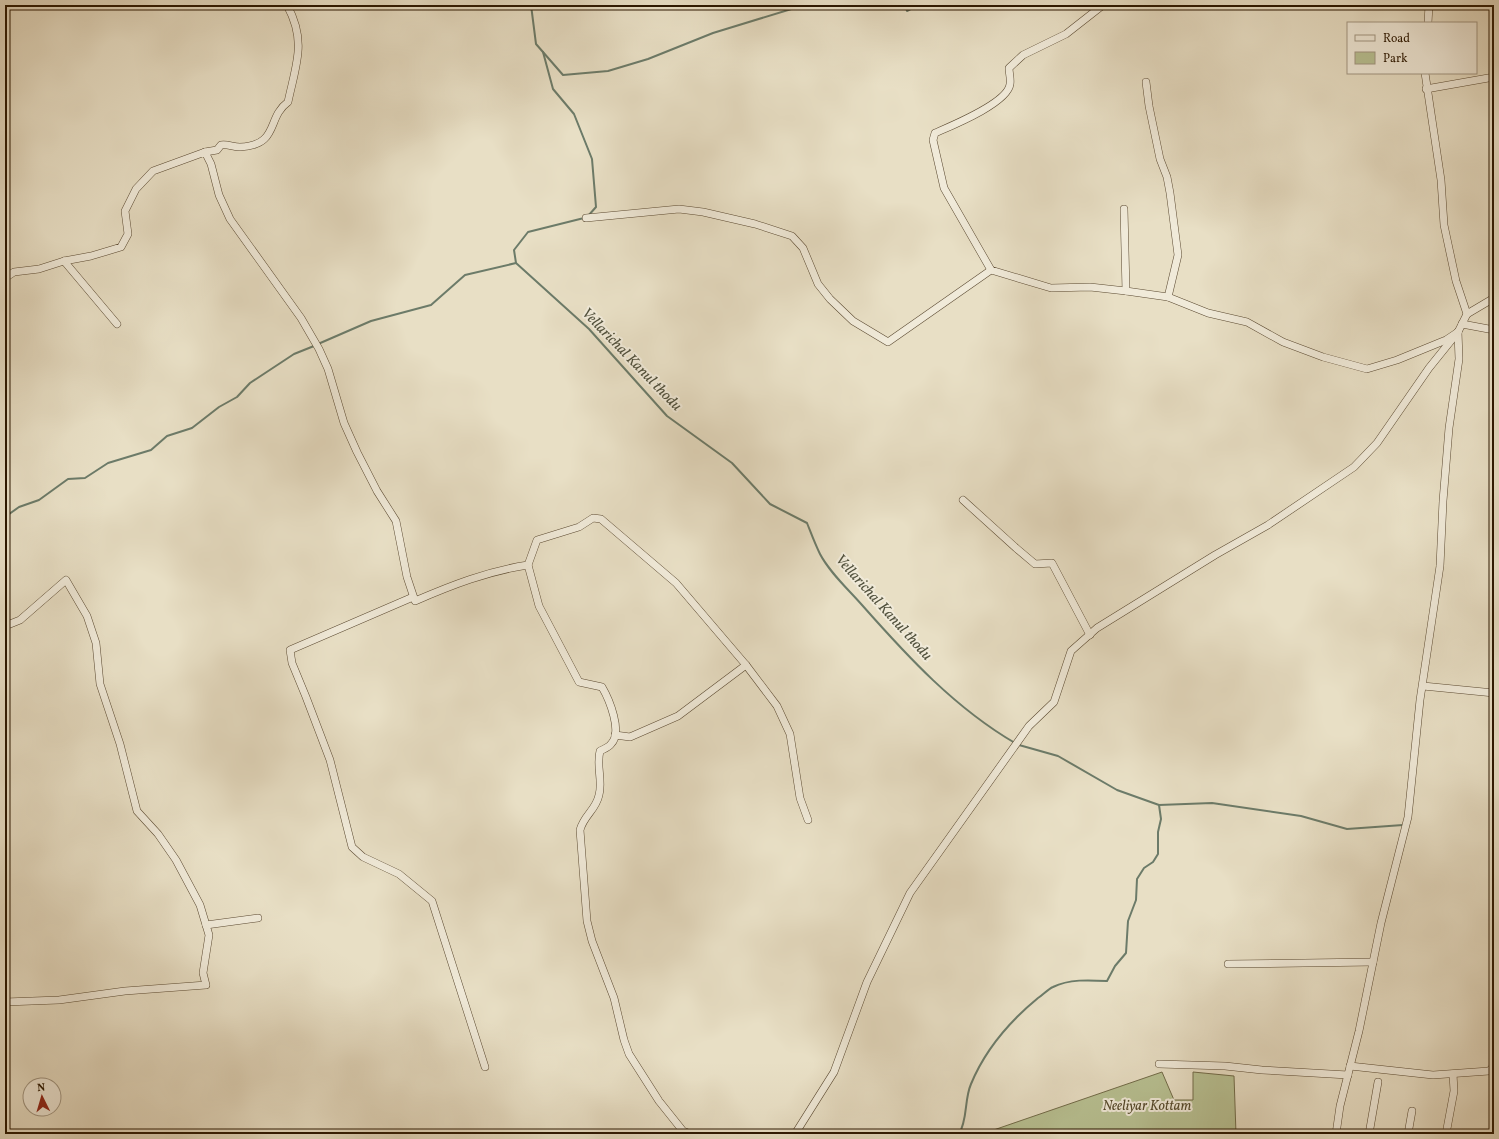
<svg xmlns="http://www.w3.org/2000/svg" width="1499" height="1139" viewBox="0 0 1499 1139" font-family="Vollkorn,serif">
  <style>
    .green { fill: #b8c193; stroke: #726c4a }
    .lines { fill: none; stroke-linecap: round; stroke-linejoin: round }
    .stream { stroke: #6c7b69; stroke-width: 2 }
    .minor-casing { stroke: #5a4931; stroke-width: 8 }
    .minor { stroke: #f0ead9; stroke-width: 7 }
    .labels { text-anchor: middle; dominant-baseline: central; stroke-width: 4; stroke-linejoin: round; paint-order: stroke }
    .park-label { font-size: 14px; font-style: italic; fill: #554a2c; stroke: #f0ead9 }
    .water-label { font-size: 15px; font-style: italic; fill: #51513d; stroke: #f0ead9 }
  </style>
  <rect width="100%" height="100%" fill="#e8dfc5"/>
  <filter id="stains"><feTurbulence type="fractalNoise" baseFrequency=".005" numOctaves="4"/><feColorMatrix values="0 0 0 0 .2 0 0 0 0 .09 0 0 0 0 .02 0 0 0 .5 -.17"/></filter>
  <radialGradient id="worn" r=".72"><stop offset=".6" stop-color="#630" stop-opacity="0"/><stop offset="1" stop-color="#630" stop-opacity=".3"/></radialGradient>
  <!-- green -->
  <polygon class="green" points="1162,1072 1174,1100 1193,1100 1193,1072 1234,1076 1236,1134 982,1134"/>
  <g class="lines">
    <!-- stream -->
    <g class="stream">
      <polyline points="531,5 536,44 563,75 608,71 648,59 713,33 798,7 811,5"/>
      <polyline points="905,5 907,11 918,5"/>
      <polyline points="543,52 553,89 574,114 592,159 596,207 588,216"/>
      <path d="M 584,218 L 528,232 L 514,250 L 516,263 L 589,329 L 667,416 L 732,463 L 770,504 L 807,523 C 811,533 815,544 820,554 C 830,573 848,589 862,605 C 908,657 955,708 1015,743"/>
      <polyline points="318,344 371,321 431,305 465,275 516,263"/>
      <polyline points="5,517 19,507 39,500 68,479 85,478 108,463 151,450 167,436 192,428 219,407 237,397 250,383 294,354 314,346"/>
      <polyline points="1019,745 1058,756 1117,790 1159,805 1212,803 1301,816 1347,829 1403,825"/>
      <path d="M 959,1134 C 968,1119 964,1100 971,1084 C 985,1050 1010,1021 1038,998 C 1043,995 1048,989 1053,987 C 1069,979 1089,980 1107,981 L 1115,966 L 1126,953 L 1128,921 L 1136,900 L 1137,879 L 1144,868 L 1153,862 L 1158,854 L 1158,832 L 1161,819 L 1159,805"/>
    </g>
    <defs>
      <g id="minor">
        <path d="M 1103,5 L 1066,34 L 1023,55 L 1009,68 C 1009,73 1011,79 1010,84 C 1008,103 951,126 935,133 L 933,140 L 944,188 L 991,270 L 1051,288 L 1090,287 L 1126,291"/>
        <polyline points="1428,23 1429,5"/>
        <polyline points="1146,82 1149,106 1160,159 1167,177 1170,193 1178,255 1168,297 1208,313 1247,322 1283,342 1323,357 1367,369 1397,360 1446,340 1458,332 1467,314 1456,281 1444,225 1441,180 1425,73"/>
        <polyline points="1426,89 1494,77"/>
        <path d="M 205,152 L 217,150 L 221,145 C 228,144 233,147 240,147 C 280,145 266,118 288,102 C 296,64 307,42 287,5"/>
        <polyline points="1124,209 1126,291 1168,297"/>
        <polyline points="586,218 679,209 703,212 755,224 792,236 803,248 818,284 830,299 853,321 888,342 991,270"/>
        <polyline points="64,261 117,324"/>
        <path d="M 5,278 L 14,272 L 39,269 L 64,261 L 91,256 L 121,247 L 128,234 L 125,211 L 136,189 L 153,171 L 205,152 L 211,164 L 219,195 L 230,219 L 301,318 L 319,349 L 328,369 L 344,423 L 357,452 L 377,491 L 396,521 L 407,577 L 415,601 C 452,585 488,571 528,565 L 539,606 L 579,682 L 602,687 C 609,699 623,732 611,744 C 609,747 604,749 600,751 C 596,766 603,781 599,795 C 596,810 584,815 580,830 L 587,921 L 592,941 L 614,998 L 624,1040 L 629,1054 L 659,1101 L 683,1131 L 690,1134"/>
        <polyline points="1467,314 1494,298"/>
        <polyline points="1462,324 1494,330"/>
        <polyline points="963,500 1016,548 1035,564 1052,563 1090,635"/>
        <polyline points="528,565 537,540 579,527 593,518 601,519 676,583 746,665 777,706 790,734 800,798 808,820"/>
        <polyline points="413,597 290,650 292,663 306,697 330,760 352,847 363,857 399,874 432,901 485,1067"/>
        <polyline points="5,626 20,620 66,580 87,616 96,643 100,684 120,744 137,811 158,834 176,860 200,905 209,935 203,973 206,985 125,991 59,1000 5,1002"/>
        <polyline points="1423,686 1494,693"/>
        <polyline points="615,735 630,737 678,716 746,665"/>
        <polyline points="206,925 258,918"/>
        <polyline points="1228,964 1373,962"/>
        <polyline points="1159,1064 1225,1066 1262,1070 1348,1075"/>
        <polyline points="1350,1066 1433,1075 1489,1071 1494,1066"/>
        <polyline points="795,1134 834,1072 867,982 910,893 1029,726 1054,702 1071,651 1097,628 1215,555 1268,525 1354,467 1377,443 1429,368 1458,332"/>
        <polyline points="1336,1134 1340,1106 1359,1031 1381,923 1408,817 1420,700 1440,566 1443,501 1449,428 1459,359 1458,332"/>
        <polyline points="1369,1134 1378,1082"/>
        <polyline points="1408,1134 1412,1111"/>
        <polyline points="1446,1134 1454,1091 1453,1074"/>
      </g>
    </defs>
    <!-- minor casing -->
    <use href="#minor" class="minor-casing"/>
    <!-- minor -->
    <use href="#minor" class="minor"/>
  </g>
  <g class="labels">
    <!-- park labels -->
    <g class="park-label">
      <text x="1147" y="1106">Neeliyar Kottam</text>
    </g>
    <!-- water labels -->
    <g class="water-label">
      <text transform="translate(631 360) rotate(46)">Vellarichal Kanul thodu</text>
      <text transform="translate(883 608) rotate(48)">Vellarichal Kanul thodu</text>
    </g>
  </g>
  <!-- margin -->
  <rect width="1499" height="1139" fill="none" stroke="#e8dfc5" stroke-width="20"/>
  <rect x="6" y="6" width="1487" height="1127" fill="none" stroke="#2b1700" stroke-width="2"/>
  <rect x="10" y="10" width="1479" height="1119" fill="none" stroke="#2b1700"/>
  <!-- legend -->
  <rect x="1347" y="22" width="130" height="52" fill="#f0ead9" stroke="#a19682"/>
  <rect x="1355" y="35" width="20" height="6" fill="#f0ead9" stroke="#a19682"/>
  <text x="1383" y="42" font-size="12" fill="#2b1700">Road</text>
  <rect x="1355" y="52" width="20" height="12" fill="#b8c193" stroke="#a19682"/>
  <text x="1383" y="62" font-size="12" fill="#2b1700">Park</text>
  <!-- north arrow -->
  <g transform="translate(42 1097) rotate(355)"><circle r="19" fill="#f0ead9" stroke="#a19682"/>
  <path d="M0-3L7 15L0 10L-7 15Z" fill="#8f2418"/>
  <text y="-6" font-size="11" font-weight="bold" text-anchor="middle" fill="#2b1700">N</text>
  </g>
  <rect width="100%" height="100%" filter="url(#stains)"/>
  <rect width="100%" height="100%" fill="url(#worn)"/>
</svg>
